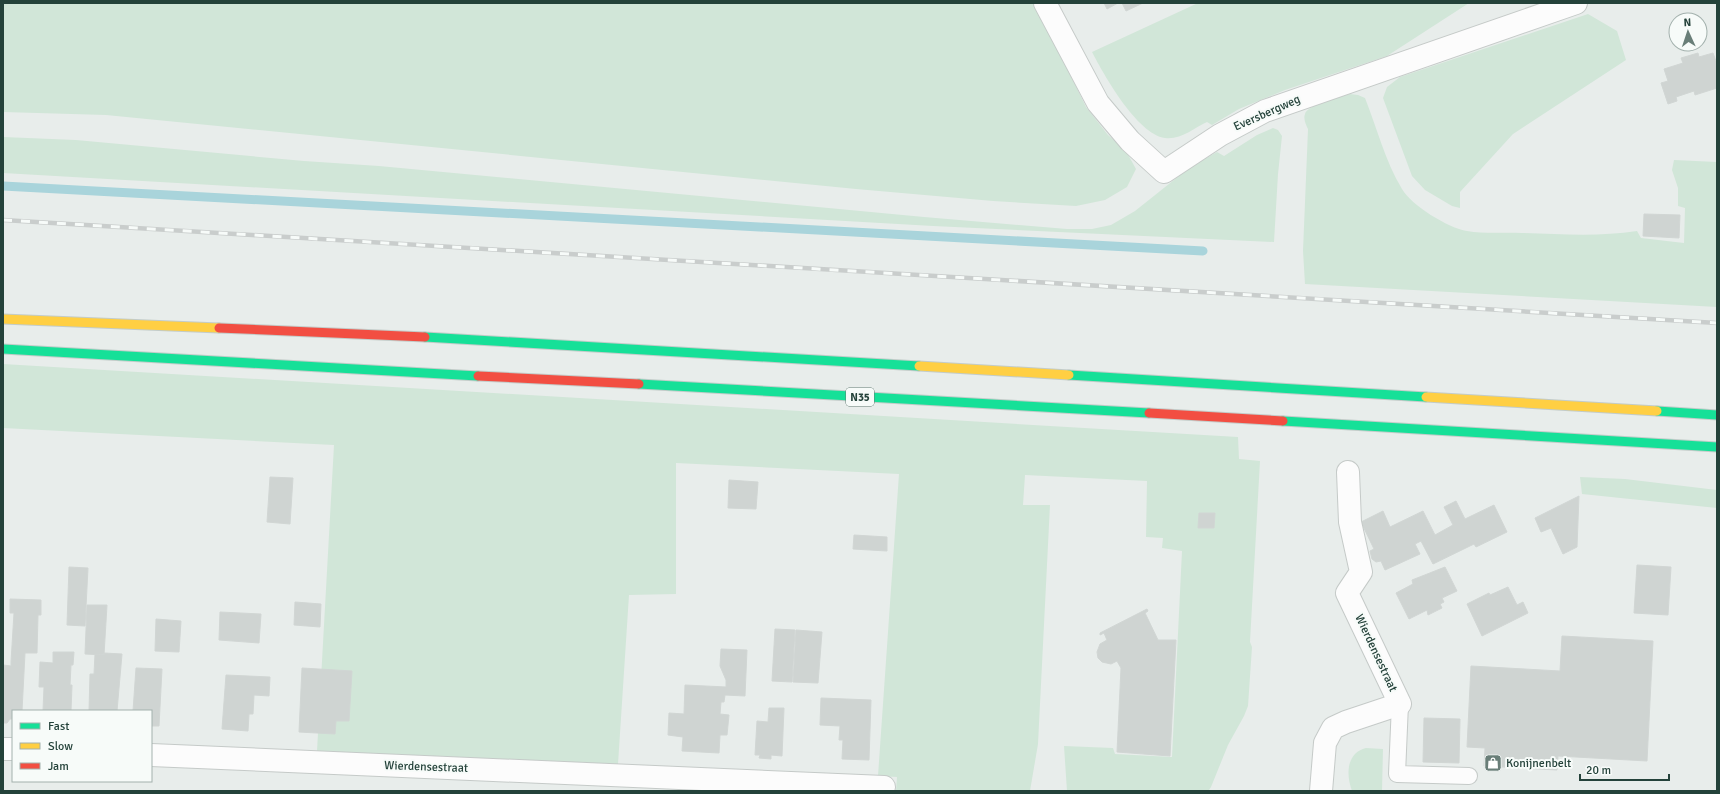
<svg xmlns="http://www.w3.org/2000/svg" width="1720" height="794" viewBox="0 0 1720 794" font-family="Signika,sans-serif">
  <style>
    .green { fill: #d1e6d8 }
    .lines { fill: none; stroke-linecap: round; stroke-linejoin: round }
    .stream { stroke: #a9d4db; stroke-width: 9 }
    .building { fill: #cfd4d2; stroke: #d1d6d4 }
    .lane-casing { stroke: #c5cac8; stroke-width: 18 }
    .street-casing { stroke: #c5cac8; stroke-width: 24 }
    .fast-casing { stroke: #c3ccc9; stroke-width: 11 }
    .slow-casing { stroke: #c3ccc9; stroke-width: 11 }
    .jam-casing { stroke: #c3ccc9; stroke-width: 11 }
    .lane { stroke: #fcfcfc; stroke-width: 16 }
    .street { stroke: #fcfcfc; stroke-width: 22 }
    .fast { stroke: #16e098; stroke-width: 9 }
    .slow { stroke: #ffcf43; stroke-width: 9 }
    .jam { stroke: #f24e42; stroke-width: 9 }
    .rail-casing { stroke: #c9cdcc; stroke-width: 4.5 }
    .rail { stroke: #f7fbf9; stroke-width: 3; stroke-dasharray: 9; stroke-linecap: butt }
    .labels { text-anchor: middle; dominant-baseline: central; stroke-width: 4; stroke-linejoin: round; paint-order: stroke }
    .shield { fill: #f7fbf9; stroke: #637a73; stroke-width: 1 }
    .shield-label { font-size: 11px; font-weight: bold; fill: #24423a }
    .street-label { font-size: 12px; fill: #24423a; stroke: #f7fbf9 }
    .poi-label { font-size: 12px; fill: #24423a; stroke: #f7fbf9; text-anchor: start }
  </style>
  <rect width="100%" height="100%" fill="#e8edeb"/>
  <!-- green -->
  <g class="green">
    <polygon points="3,3 1035,3 1086,107 1108,135 1126,151 1136,169 1127,187 1105,200 1076,206 993,201 856,189 106,115 3,112"/>
    <path d="M 1198,3 L 1469,3 L 1387,56 L 1285,90 L 1239,109 L 1212,125 L 1207,122 C 1194,128 1181,140 1165,138 C 1137,134 1104,75 1092,52 Z"/>
    <polygon points="1588,14 1617,31 1626,60 1513,134 1460,192 1460,208 1452,206 1425,190 1412,176 1383,98 1387,87 1400,77"/>
    <path d="M 1350,94 L 1358,95 L 1365,98 C 1377,128 1385,161 1402,189 C 1411,205 1448,228 1467,231 C 1484,234 1504,232 1522,233 C 1560,234 1599,237 1637,231 L 1641,238 L 1684,243 L 1685,208 L 1678,206 L 1678,188 L 1672,170 L 1674,160 L 1717,162 L 1717,307 L 1305,284 L 1303,251 L 1308,129 C 1306,125 1303,119 1305,114 C 1307,105 1340,97 1350,94 Z"/>
    <polygon points="1273,128 1278,130 1282,136 1278,174 1274,242 933,226 3,173 3,137 76,140 304,161 379,166 924,217 1067,229 1092,229 1111,225 1135,211 1189,168 1217,152 1224,156 1257,135"/>
    <polygon points="3,364 1238,437 1239,459 1260,461 1250,642 1252,647 1248,706 1244,716 1228,745 1211,787 1209,790 1067,791 1064,746 1113,748 1115,754 1172,757 1182,551 1162,548 1163,538 1146,537 1147,481 1025,475 1023,505 1050,505 1038,744 1030,791 896,791 897,777 878,776 899,474 676,463 676,594 629,595 618,764 317,751 334,445 3,428"/>
    <polygon points="1580,477 1625,479 1717,490 1717,508 1582,494"/>
    <path d="M 1366,748 L 1383,749 L 1382,791 L 1352,791 C 1346,775 1346,753 1366,748 Z"/>
  </g>
  <g class="lines">
    <!-- stream -->
    <polyline class="stream" points="3,186 1203,251"/>
  </g>
  <!-- building -->
  <g class="building">
    <polygon points="1104,3 1118,3 1107,9"/>
    <polygon points="1122,3 1143,3 1126,11"/>
    <polygon points="1698,53 1699,57 1713,53 1717,64 1717,88 1695,95 1694,91 1676,97 1677,101 1668,104 1661,83 1668,81 1664,69 1683,63 1681,58"/>
    <polygon points="1644,214 1680,215 1679,238 1643,236"/>
    <polygon points="270,477 293,478 290,524 267,522"/>
    <polygon points="729,480 758,482 756,509 728,508"/>
    <polygon points="1579,496 1577,547 1563,554 1551,528 1541,532 1535,518"/>
    <polygon points="1456,501 1465,519 1494,505 1507,532 1476,547 1474,544 1433,564 1421,541 1415,544 1420,554 1385,570 1381,561 1376,562 1372,559 1370,551 1374,549 1361,522 1383,511 1390,527 1423,511 1435,535 1453,525 1444,507"/>
    <polygon points="1199,513 1215,513 1214,528 1198,528"/>
    <polygon points="854,535 887,537 887,551 853,549"/>
    <polygon points="1637,565 1671,567 1668,615 1634,613"/>
    <polygon points="69,567 88,568 85,626 67,625"/>
    <polygon points="1445,567 1457,591 1442,598 1444,602 1440,604 1442,608 1428,615 1427,610 1409,619 1396,593 1413,584 1412,580"/>
    <polygon points="1508,587 1517,605 1523,602 1528,613 1482,636 1467,604 1489,593 1490,595"/>
    <polygon points="10,599 41,600 41,615 38,615 37,653 25,653 22,711 13,711 13,719 10,719 7,723 3,723 3,665 11,666 11,662 14,613 10,613"/>
    <polygon points="295,602 321,604 320,627 294,625"/>
    <polygon points="87,605 107,605 104,655 85,654"/>
    <polygon points="1147,609 1148,611 1145,613 1158,640 1176,640 1170,756 1117,752 1121,668 1117,661 1111,664 1102,662 1098,658 1097,652 1100,644 1107,640 1104,633 1100,635 1100,633"/>
    <polygon points="220,612 261,614 259,643 219,640"/>
    <polygon points="156,619 181,621 179,652 155,651"/>
    <polygon points="775,629 795,630 792,682 772,681"/>
    <polygon points="796,630 822,632 818,683 793,682"/>
    <polygon points="1562,636 1653,641 1647,761 1558,756 1557,770 1484,766 1485,748 1467,747 1471,666 1560,671"/>
    <polygon points="721,649 747,650 745,696 725,695 724,702 721,702 720,714 729,715 727,735 720,735 719,753 682,751 683,737 668,735 669,713 684,714 685,685 726,687 726,680 720,666"/>
    <polygon points="53,652 74,652 73,665 71,665 70,685 72,685 71,711 43,711 44,687 39,687 40,662 53,663"/>
    <polygon points="104,653 122,654 117,711 89,711 90,674 94,674 95,654 104,655"/>
    <polygon points="136,668 162,669 159,726 151,726 151,711 133,711"/>
    <polygon points="302,668 352,671 349,721 336,721 335,734 299,732"/>
    <polygon points="226,675 270,677 269,696 254,695 253,714 249,714 248,731 222,729"/>
    <polygon points="821,698 871,700 869,760 842,759 843,740 839,740 840,726 820,725"/>
    <polygon points="769,708 784,708 782,756 771,755 771,759 759,758 760,755 755,755 757,721 768,722"/>
    <polygon points="1424,718 1460,719 1459,763 1423,762"/>
  </g>
  <g class="lines">
    <defs>
      <polyline id="lane" points="1400,704 1397,774 1469,776"/>
      <g id="street">
        <polyline points="1045,3 1098,103 1130,141 1164,172 1220,135 1265,111 1576,3"/>
        <polyline points="3,749 13,749"/>
        <polyline points="151,755 884,787"/>
        <polyline points="1321,791 1325,743 1333,728 1346,722 1400,704 1347,593 1361,572 1350,522 1348,472"/>
      </g>
      <g id="fast">
        <polyline points="425,337 919,366"/>
        <polyline points="3,349 478,376"/>
        <polyline points="1069,375 1426,397"/>
        <polyline points="639,384 1149,413"/>
        <polyline points="1657,411 1717,415"/>
        <polyline points="1283,421 1717,447"/>
      </g>
      <g id="slow">
        <polyline points="3,319 219,328"/>
        <polyline points="919,366 1069,375"/>
        <polyline points="1426,397 1657,411"/>
      </g>
      <g id="jam">
        <polyline points="219,328 425,337"/>
        <polyline points="478,376 639,384"/>
        <polyline points="1149,413 1283,421"/>
      </g>
    </defs>
    <!-- lane casing -->
    <use href="#lane" class="lane-casing"/>
    <!-- street casing -->
    <use href="#street" class="street-casing"/>
    <!-- fast casing -->
    <use href="#fast" class="fast-casing"/>
    <!-- slow casing -->
    <use href="#slow" class="slow-casing"/>
    <!-- jam casing -->
    <use href="#jam" class="jam-casing"/>
    <!-- lane -->
    <use href="#lane" class="lane"/>
    <!-- street -->
    <use href="#street" class="street"/>
    <!-- fast -->
    <use href="#fast" class="fast"/>
    <!-- slow -->
    <use href="#slow" class="slow"/>
    <!-- jam -->
    <use href="#jam" class="jam"/>
    <defs>
      <polyline id="rail" points="3,220 1717,323"/>
    </defs>
    <!-- rail casing -->
    <use href="#rail" class="rail-casing"/>
    <!-- rail -->
    <use href="#rail" class="rail"/>
  </g>
  <!-- icons -->
  <defs>
    <symbol id="shop-square" viewBox="-11 -11 22 22"><rect x="-9" y="-9" width="18" height="18" rx="4" fill="#697e78" stroke="#f7fbf9"/><path d="M-5-2.5h2.3a2.7 3.5 0 0 1 5.4 0H5L5.5 6h-11ZM-1.5-2.5h3a1.5 2.3 0 0 0-3 0Z" fill="#fff"/></symbol>
  </defs>
  <g fill-rule="evenodd">
    <use href="#shop-square" x="1483" y="753" width="20" height="20"/>
  </g>
  <g class="labels">
    <!-- shield labels -->
    <rect class="shield" x="846" y="388" width="28" height="18" rx="3"/>
    <g class="shield-label">
      <text x="860" y="397">N35</text>
    </g>
    <!-- street labels -->
    <g class="street-label">
      <text transform="translate(1267 113) rotate(-24)">Eversbergweg</text>
      <text transform="translate(1376 653) rotate(65)">Wierdensestraat</text>
      <text transform="translate(426 767) rotate(2)">Wierdensestraat</text>
    </g>
    <!-- poi labels -->
    <g class="poi-label">
      <text x="1506" y="763">Konijnenbelt</text>
    </g>
  </g>
  <!-- border -->
  <rect width="1720" height="794" fill="none" stroke="#24423a" stroke-width="8"/>
  <!-- legend -->
  <rect x="12" y="710" width="140" height="72" fill="#f7fbf9" stroke="#a3b1ad"/>
  <rect x="20" y="723" width="20" height="6" fill="#16e098" stroke="#a3b1ad"/>
  <text x="48" y="730" font-size="12" fill="#24423a">Fast</text>
  <rect x="20" y="743" width="20" height="6" fill="#ffcf43" stroke="#a3b1ad"/>
  <text x="48" y="750" font-size="12" fill="#24423a">Slow</text>
  <rect x="20" y="763" width="20" height="6" fill="#f24e42" stroke="#a3b1ad"/>
  <text x="48" y="770" font-size="12" fill="#24423a">Jam</text>
  <!-- north arrow -->
  <g transform="translate(1688 32) rotate(357)"><circle r="19" fill="#f7fbf9" stroke="#a3b1ad"/>
  <path d="M0-3L7 15L0 10L-7 15Z" fill="#697e78"/>
  <text y="-6" font-size="11" font-weight="bold" text-anchor="middle" fill="#24423a">N</text>
  </g>
  <!-- scale -->
  <path d="M1580 774v6h89v-6" fill="none" stroke="#24423a" stroke-width="2"/>
  <text x="1586" y="774" font-size="12" fill="#24423a" stroke="#f7fbf9" stroke-width="3" paint-order="stroke">20 m</text>
</svg>
